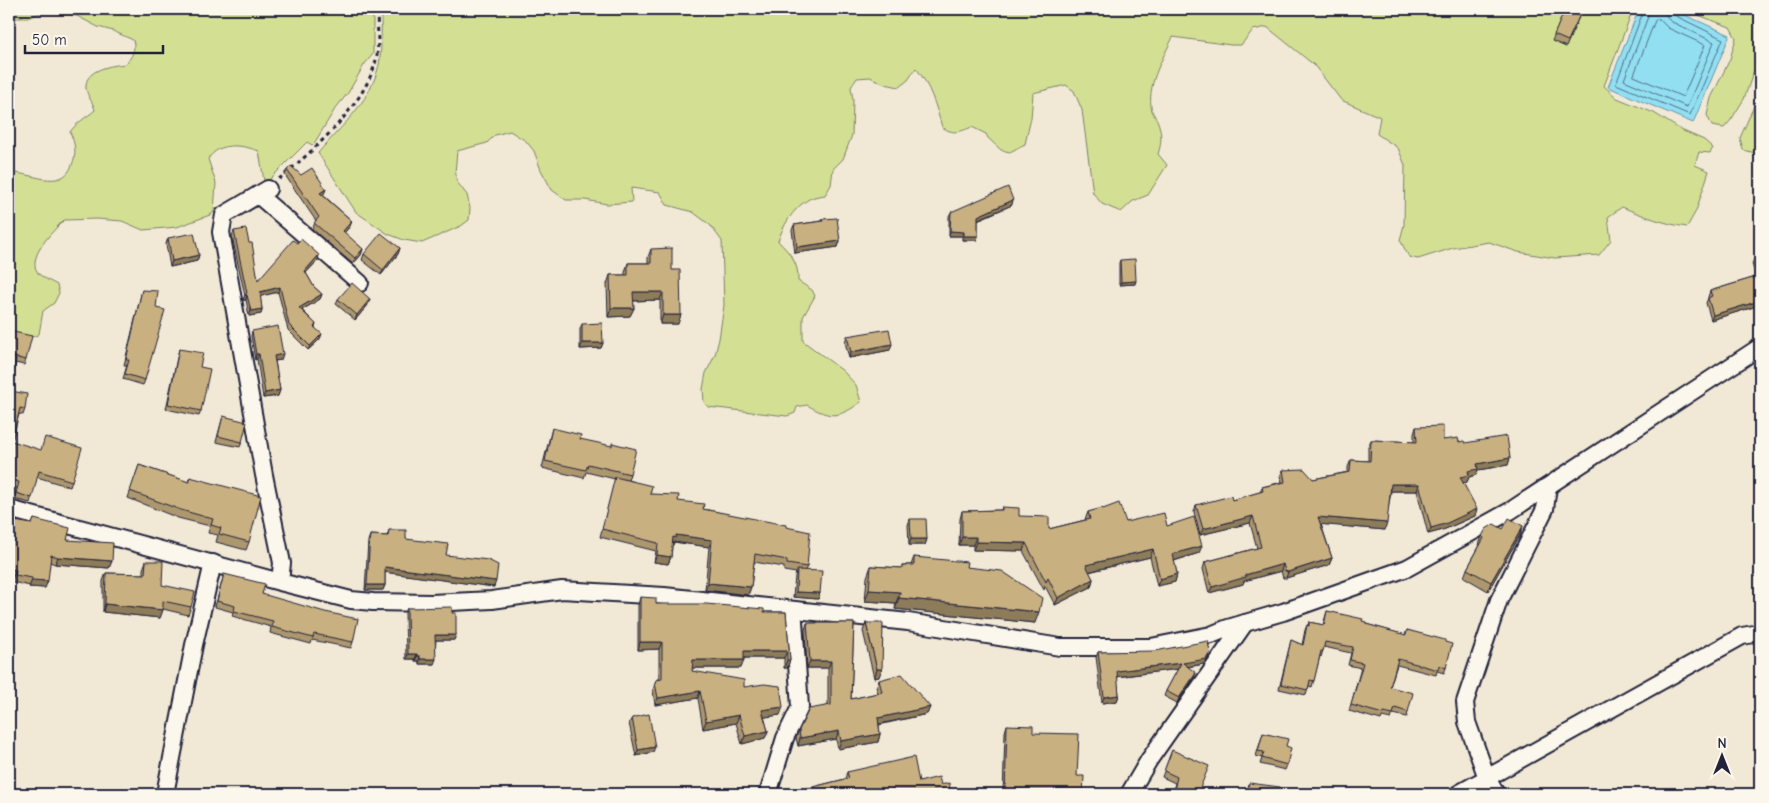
<svg xmlns="http://www.w3.org/2000/svg" width="1769" height="803" viewBox="0 0 1769 803" font-family="'Comic Neue',sans-serif">
  <style>
    .green { fill: #d3e093; stroke: #7a8167 }
    .water { fill: #92dff2; stroke: #6593a9 }
    .lines { fill: none; stroke-linecap: round; stroke-linejoin: round }
    .shore { stroke: #4f6e84; stroke-width: 1 }
    .minor-casing { stroke: #22223b; stroke-width: 20 }
    .path { stroke: #22223b; stroke-width: 3; stroke-dasharray: 4 4; stroke-linecap: butt }
    .minor { stroke: #fbf7ec; stroke-width: 16 }
    .wall { fill: #ad976e; stroke: #22223b }
    .shaded-wall { fill: #8d7b5a; stroke: #22223b }
    .building { fill: #c9b080; stroke: #22223b }
  </style>
  <rect width="100%" height="100%" fill="#f1e9d6"/>
  <filter id="ink" filterUnits="userSpaceOnUse"><feTurbulence type="fractalNoise" baseFrequency=".02" numOctaves="2"/><feDisplacementMap in="SourceGraphic" scale="10" xChannelSelector="R" yChannelSelector="G"/><feConvolveMatrix kernelMatrix="1 2 1 2 8 2 1 2 1" color-interpolation-filters="sRGB"/></filter>
  <g filter="url(#ink)">
    <!-- green -->
    <g class="green">
      <path d="M 9,9 L 373,9 L 373,54 L 364,65 L 348,93 L 335,109 L 315,142 L 312,145 L 307,142 L 268,181 L 264,181 L 259,151 C 242,145 220,141 208,159 L 216,183 L 214,212 L 210,215 L 177,227 L 143,230 L 122,221 L 97,219 L 64,220 C 53,231 23,260 40,275 C 45,279 52,282 57,285 L 59,293 L 54,303 L 43,311 L 39,334 C 31,340 18,336 9,333 L 9,173 C 29,171 62,193 72,165 C 77,153 75,143 70,132 C 77,122 86,118 95,110 C 93,102 87,96 86,88 C 84,69 113,65 126,64 C 132,56 136,50 133,40 L 113,31 L 98,27 L 77,16 L 51,11 L 40,13 L 28,18 L 9,18 Z"/>
      <path d="M 381,9 L 1633,9 L 1604,86 L 1617,98 L 1654,113 L 1681,130 L 1704,140 L 1713,148 L 1710,153 L 1699,152 L 1695,165 L 1709,171 L 1696,211 L 1687,227 C 1664,224 1644,216 1622,207 L 1608,217 L 1611,240 L 1599,255 L 1555,258 L 1518,252 L 1489,242 L 1453,248 L 1418,259 L 1409,257 L 1400,240 L 1404,225 L 1405,165 L 1398,148 L 1377,134 L 1380,117 L 1341,100 L 1314,65 L 1267,27 L 1253,30 L 1241,45 L 1231,45 L 1173,37 C 1163,58 1148,82 1151,106 C 1151,111 1155,116 1157,120 C 1162,131 1162,143 1158,154 L 1167,165 L 1148,195 L 1133,201 L 1121,212 L 1102,204 L 1093,193 L 1082,110 L 1074,91 L 1066,85 L 1033,93 L 1031,118 L 1025,144 L 1010,152 L 1001,150 L 988,138 L 986,134 L 972,127 C 959,132 954,135 942,127 C 936,106 930,85 916,68 L 908,80 L 899,87 L 885,84 L 870,77 L 857,78 L 851,87 L 853,100 L 852,135 L 843,159 L 833,169 L 831,185 L 825,195 C 819,196 811,197 806,201 C 792,210 783,226 778,241 C 790,253 799,263 798,281 L 812,290 L 815,296 L 803,317 L 803,341 L 843,371 L 856,385 L 861,402 C 839,418 831,419 807,405 L 797,407 L 795,413 L 787,416 L 708,407 L 704,402 L 703,389 L 706,373 L 715,355 L 719,339 L 724,305 L 722,241 L 710,225 L 693,212 L 667,205 L 660,192 L 631,188 L 632,202 L 607,204 L 585,200 L 566,200 L 552,190 L 541,170 L 534,151 L 526,141 L 510,131 L 495,135 L 487,143 L 457,151 L 455,173 L 457,182 L 467,195 L 470,208 L 469,220 L 461,226 L 422,243 L 404,240 L 388,234 L 356,212 L 318,153 C 343,124 374,99 380,59 C 382,42 381,25 381,9 Z"/>
      <polygon points="1682,9 1760,9 1760,53 1744,99 1731,120 1724,128 1712,126 1707,115 1711,98 1730,59 1736,38 1730,27"/>
      <polygon points="1760,92 1760,154 1743,150 1740,138"/>
    </g>
    <!-- water -->
    <polygon class="water" points="1639,9 1671,9 1730,35 1693,123 1608,87"/>
    <g class="lines">
      <!-- shore -->
      <g class="shore">
        <polyline points="1644,9 1616,84 1690,115 1723,39 1674,15 1671,9"/>
        <polyline points="1650,9 1649,14 1624,80 1687,107 1714,42 1670,21 1666,15 1665,9"/>
        <polygon points="1656,19 1659,19 1668,28 1705,45 1683,97 1634,76"/>
      </g>
      <defs>
        <g id="minor">
          <polyline points="268,189 224,215 221,232 264,475 282,563 280,582"/>
          <polyline points="258,195 360,283"/>
          <polyline points="9,509 280,582 351,600 373,602 431,603 492,600 562,590 664,596 908,622 1060,647 1151,647 1211,635 1228,628 1283,612 1407,568 1510,511 1760,347"/>
          <polyline points="165,794 194,645 213,563"/>
          <polyline points="768,794 785,738 800,707 794,621 791,611"/>
          <polyline points="1129,794 1149,760 1245,623"/>
          <polyline points="1458,794 1742,636 1760,633"/>
          <polyline points="1496,794 1487,778 1467,722 1465,702 1499,600 1545,509 1548,487"/>
        </g>
      </defs>
      <!-- minor casing -->
      <use href="#minor" class="minor-casing"/>
      <!-- path -->
      <path class="path" d="M 279,179 C 314,150 369,102 377,55 C 379,40 377,24 377,9"/>
      <!-- minor -->
      <use href="#minor" class="minor"/>
    </g>
    <!-- wall -->
    <g class="wall">
      <polygon points="1565,9 1582,10 1566,47 1552,41"/>
      <polygon points="287,170 301,175 326,189 323,195 352,221 350,226 344,233 363,249 361,255 353,264 312,229 316,221 285,175"/>
      <polygon points="1012,205 978,220 978,236 977,240 962,240 962,236 949,236 949,216 951,212"/>
      <polygon points="822,219 840,241 838,247 795,253 792,230 794,225 822,221"/>
      <polygon points="234,231 249,243 258,280 297,243 319,255 318,260 306,273 314,287 322,294 320,299 302,310 316,324 315,328 320,339 308,350 288,330 278,292 260,296 262,309 261,314 249,316 246,300 243,300 245,296 232,236"/>
      <polygon points="168,238 199,255 197,261 170,267 166,244"/>
      <polygon points="400,248 398,254 381,275 362,260 364,254"/>
      <polygon points="651,249 672,270 678,324 660,324 660,300 633,301 634,308 630,316 608,317 607,284 610,275 625,275 625,272 628,263 648,263 648,257"/>
      <polygon points="1760,257 1760,310 1758,310 1757,306 1711,320 1706,303 1708,298 1708,297 1710,291 1756,277 1752,264 1754,259"/>
      <polygon points="1120,260 1135,284 1119,285 1119,263"/>
      <polygon points="142,290 156,308 145,380 143,385 123,379 127,365 124,365"/>
      <polygon points="338,299 368,305 355,320 336,304"/>
      <polygon points="582,324 603,343 601,348 580,349 580,329"/>
      <polygon points="9,331 26,360 24,365 15,363 11,391 25,409 23,415 19,414 12,441 72,481 70,487 37,477 30,503 14,499 17,488 9,486"/>
      <polygon points="252,331 281,360 275,361 280,390 278,396 263,398 257,359 255,360 251,336"/>
      <polygon points="847,336 890,350 849,358 845,342"/>
      <polygon points="179,349 200,367 201,411 199,416 166,409 178,353"/>
      <polygon points="223,416 242,442 240,447 216,442"/>
      <polygon points="1416,427 1443,440 1465,443 1510,458 1508,465 1478,470 1476,475 1469,477 1467,482 1463,482 1475,516 1443,530 1428,534 1417,491 1391,491 1385,530 1321,524 1332,558 1329,565 1286,578 1283,578 1281,571 1244,581 1243,584 1209,593 1203,569 1205,562 1257,548 1250,523 1200,535 1194,512 1196,505 1232,500 1260,492 1262,487 1282,482 1280,476 1283,470 1313,479 1348,472 1348,467 1351,460 1368,461 1368,447 1371,440 1414,442 1414,434"/>
      <polygon points="552,428 580,439 630,474 628,480 650,494 678,501 703,509 786,527 807,567 805,570 820,593 818,599 793,597 795,576 796,573 784,571 784,567 754,562 751,587 748,595 705,590 709,547 674,542 673,545 672,545 671,557 668,564 654,562 656,551 600,537 615,479 586,472 584,478 542,468"/>
      <polygon points="139,465 188,482 190,477 249,542 246,550 216,542 218,535 208,533 210,526 178,518 128,498"/>
      <polygon points="1002,507 1019,516 1049,529 1085,520 1088,512 1103,509 1126,522 1167,526 1199,553 1174,561 1177,574 1175,582 1157,586 1150,557 1089,572 1093,579 1091,587 1055,605 1045,586 1044,590 1023,551 973,550 973,545 959,545 960,519 962,511 1001,510"/>
      <polygon points="34,519 67,540 112,561 109,568 55,564 50,562 45,588 29,587 30,586 12,582 13,577 9,577 9,520 32,524"/>
      <polygon points="910,519 927,539 925,545 909,545 908,525"/>
      <polygon points="1523,526 1520,535 1488,591 1464,577 1467,569 1480,545 1479,545 1482,536 1503,529"/>
      <polygon points="389,530 406,539 446,555 494,587 385,572 385,585 383,590 365,590 368,541 370,535 387,536"/>
      <polygon points="914,557 966,567 1035,623 895,609 896,603 865,601 867,577 871,566 901,568 902,566 905,566 906,565 911,565"/>
      <polygon points="146,561 162,585 191,607 188,615 163,609 160,618 103,612 103,581 106,573 143,574 143,569"/>
      <polygon points="224,574 353,642 351,648 312,640 311,644 270,633 271,627 232,616 233,612 215,607"/>
      <polygon points="640,597 656,604 764,612 786,612 790,660 787,668 784,668 784,658 744,658 741,668 692,668 692,671 744,687 780,715 764,717 768,731 765,738 742,744 736,723 703,729 698,698 655,705 653,690 656,680 659,679 659,649 638,650 638,605"/>
      <polygon points="407,608 452,613 456,635 454,640 436,640 434,664 419,664 419,661 415,661 415,659 406,659 405,613"/>
      <polygon points="1327,611 1362,621 1366,624 1405,635 1407,630 1445,642 1446,668 1444,673 1437,671 1436,675 1397,665 1390,687 1408,712 1407,717 1393,714 1391,719 1382,717 1381,720 1349,711 1361,668 1348,665 1351,653 1324,647 1321,657 1320,656 1312,687 1309,686 1306,695 1279,689 1291,640 1302,645 1305,630 1307,625 1308,625 1309,622 1323,625"/>
      <polygon points="807,623 854,623 851,699 878,693 876,687 879,680 930,707 927,714 879,725 880,734 878,742 838,749 836,739 798,746 796,738 799,730 828,705 828,668 807,668 805,630"/>
      <polygon points="866,623 879,677 874,678 863,631"/>
      <polygon points="1098,652 1210,653 1208,658 1204,664 1188,667 1194,678 1177,703 1164,696 1166,691 1178,669 1117,677 1119,695 1117,701 1102,703 1096,657"/>
      <polygon points="632,718 653,752 636,756 629,723"/>
      <polygon points="1007,725 1033,733 1077,776 1083,794 1003,794 1005,732"/>
      <polygon points="1263,733 1287,765 1285,770 1260,764 1262,758 1256,756"/>
      <polygon points="1172,750 1200,788 1201,794 1172,794 1175,783 1162,777"/>
      <polygon points="847,772 941,785 951,794 789,794 789,793 845,779"/>
    </g>
    <!-- shaded-wall -->
    <g class="shaded-wall">
      <polygon points="326,189 324,194 319,198 320,193"/>
      <polygon points="1013,200 1012,205 976,220 978,216"/>
      <polygon points="352,221 350,226 341,237 343,231"/>
      <polygon points="950,231 964,232 962,236 949,236"/>
      <polygon points="964,236 978,236 977,240 962,240"/>
      <polygon points="840,241 838,247 795,253 797,247"/>
      <polygon points="400,248 398,254 381,275 383,270"/>
      <polygon points="363,249 361,255 353,264 355,258"/>
      <polygon points="199,255 197,261 170,267 172,261"/>
      <polygon points="319,255 318,260 303,276 305,271"/>
      <polygon points="1136,281 1135,284 1119,285 1121,282"/>
      <polygon points="280,287 278,292 258,297 260,292"/>
      <polygon points="633,292 663,292 660,300 630,301"/>
      <polygon points="322,294 320,299 297,313 299,308"/>
      <polygon points="245,295 247,295 246,300 243,300"/>
      <polygon points="370,299 368,305 355,320 357,315"/>
      <polygon points="1759,301 1757,306 1711,320 1713,315"/>
      <polygon points="611,308 634,308 630,316 608,317"/>
      <polygon points="262,309 261,314 249,316 251,311"/>
      <polygon points="663,315 681,315 678,324 660,324"/>
      <polygon points="322,334 320,339 308,350 310,346"/>
      <polygon points="582,343 603,343 601,348 580,349"/>
      <polygon points="892,344 890,350 849,358 851,352"/>
      <polygon points="256,354 259,354 257,359 255,360"/>
      <polygon points="283,354 281,360 272,361 274,356"/>
      <polygon points="280,390 278,396 263,398 265,393"/>
      <polygon points="1510,458 1508,465 1478,470 1476,475 1469,477 1467,482 1458,484 1460,477 1477,464"/>
      <polygon points="1391,484 1419,484 1417,491 1389,491"/>
      <polygon points="1477,509 1475,516 1443,530 1428,534 1431,528"/>
      <polygon points="1253,516 1250,523 1200,535 1203,529"/>
      <polygon points="1318,517 1387,523 1385,530 1316,524"/>
      <polygon points="1523,526 1520,535 1488,591 1491,582"/>
      <polygon points="676,535 712,540 709,547 674,542 673,545 670,545 673,537"/>
      <polygon points="962,537 976,537 973,545 959,545"/>
      <polygon points="911,539 927,539 925,545 909,545"/>
      <polygon points="976,542 1026,543 1023,551 973,550"/>
      <polygon points="1202,546 1199,553 1170,562 1173,554"/>
      <polygon points="1153,549 1150,557 1083,573 1086,565"/>
      <polygon points="657,555 671,557 668,564 654,562"/>
      <polygon points="58,557 112,561 109,568 55,564"/>
      <polygon points="1332,558 1329,565 1286,578 1288,572"/>
      <polygon points="1283,564 1281,571 1244,581 1243,584 1209,593 1212,587 1245,575"/>
      <polygon points="385,567 496,581 494,587 383,572"/>
      <polygon points="9,569 16,570 13,577 9,577"/>
      <polygon points="1177,574 1175,582 1157,586 1160,579"/>
      <polygon points="1093,579 1091,587 1055,605 1058,598"/>
      <polygon points="32,580 48,581 45,588 29,587"/>
      <polygon points="708,583 751,587 748,595 705,590"/>
      <polygon points="367,585 385,585 383,590 365,590"/>
      <polygon points="869,590 900,592 896,603 865,601"/>
      <polygon points="796,592 820,593 818,599 793,597"/>
      <polygon points="899,598 1039,612 1035,623 895,609"/>
      <polygon points="105,604 163,610 160,618 103,612"/>
      <polygon points="435,635 456,635 454,640 434,640"/>
      <polygon points="640,642 662,642 659,649 638,650"/>
      <polygon points="744,651 787,651 784,658 741,658"/>
      <polygon points="1210,653 1208,658 1204,664 1181,668 1183,663"/>
      <polygon points="408,654 417,654 415,659 406,659"/>
      <polygon points="417,656 420,656 419,661 415,661"/>
      <polygon points="420,659 436,659 434,664 419,664"/>
      <polygon points="693,660 744,660 741,668 690,668"/>
      <polygon points="787,660 790,660 787,668 784,668"/>
      <polygon points="810,661 831,661 828,668 807,668"/>
      <polygon points="1181,663 1179,669 1115,677 1117,671"/>
      <polygon points="877,669 882,669 879,677 874,678"/>
      <polygon points="1196,673 1194,678 1177,703 1179,698"/>
      <polygon points="700,691 698,698 655,705 658,698"/>
      <polygon points="1119,695 1117,701 1102,703 1104,697"/>
      <polygon points="783,707 780,715 759,718 762,710"/>
      <polygon points="930,707 927,714 875,725 878,718"/>
      <polygon points="739,715 736,723 703,729 706,721"/>
      <polygon points="768,731 765,738 742,744 745,736"/>
      <polygon points="839,731 836,739 798,746 800,738"/>
      <polygon points="880,734 878,742 838,749 841,741"/>
      <polygon points="655,747 653,752 636,756 638,750"/>
      <polygon points="907,791 906,794 892,794"/>
    </g>
    <!-- building -->
    <g class="building">
      <polygon points="1565,9 1578,9 1582,10 1568,41 1554,35"/>
      <polygon points="291,166 301,175 312,168 326,189 320,193 352,221 343,231 363,249 355,258 314,223 319,217 287,170"/>
      <polygon points="1008,187 1013,200 978,216 978,236 964,236 964,232 950,231 951,212"/>
      <polygon points="837,218 840,241 797,247 794,225 823,221 822,219"/>
      <polygon points="246,229 249,243 252,243 258,280 293,240 297,243 301,239 319,255 305,271 314,287 322,294 299,308 316,324 314,327 322,334 310,346 289,325 280,287 260,292 262,309 251,311 247,295 245,295 247,293 234,231"/>
      <polygon points="194,233 199,255 172,261 168,238"/>
      <polygon points="381,233 400,248 383,270 364,254"/>
      <polygon points="672,248 672,270 680,270 681,315 663,315 663,292 633,292 634,308 611,308 610,275 628,275 628,263 651,263 651,249"/>
      <polygon points="1760,257 1760,305 1759,301 1713,315 1708,298 1712,296 1710,291 1759,276 1754,259"/>
      <polygon points="1135,259 1136,281 1121,282 1120,260"/>
      <polygon points="352,283 370,299 357,315 338,299"/>
      <polygon points="142,290 158,291 156,308 165,310 145,380 125,374 129,360 126,360"/>
      <polygon points="602,323 603,343 582,343 582,324"/>
      <polygon points="278,326 283,354 274,356 280,390 265,393 259,354 256,354 252,331"/>
      <polygon points="889,329 892,344 851,352 847,336"/>
      <polygon points="9,331 32,336 26,360 9,356"/>
      <polygon points="179,349 203,353 200,367 210,369 201,411 168,404"/>
      <polygon points="9,357 16,358 11,391 27,394 25,409 20,408 12,441 41,450 45,437 82,448 72,481 39,471 32,498 16,493 19,482 9,480"/>
      <polygon points="223,416 247,422 242,442 218,436"/>
      <polygon points="1443,426 1443,440 1458,438 1459,442 1464,441 1465,443 1507,436 1510,458 1477,464 1478,469 1468,471 1469,475 1460,477 1477,509 1445,524 1431,528 1419,484 1391,484 1387,523 1318,517 1332,558 1288,572 1285,571 1283,564 1245,575 1246,577 1212,587 1205,562 1261,547 1253,516 1203,529 1196,505 1231,496 1232,500 1263,491 1262,487 1285,482 1283,470 1304,469 1313,479 1350,472 1351,460 1370,461 1371,440 1417,442 1416,427"/>
      <polygon points="552,428 581,435 580,439 612,446 612,443 636,449 630,474 588,464 586,470 545,461"/>
      <polygon points="139,465 189,482 190,477 261,496 249,542 219,534 221,528 211,525 213,519 181,510 130,491"/>
      <polygon points="615,477 652,486 650,494 679,495 678,501 704,504 703,509 786,525 786,527 810,532 807,567 787,564 787,560 755,554 751,587 708,583 712,540 676,535 676,538 673,537 671,557 657,555 658,543 602,529"/>
      <polygon points="1119,503 1126,522 1164,513 1167,526 1194,517 1202,546 1173,554 1177,574 1160,579 1153,549 1086,565 1093,579 1058,598 1048,578 1046,582 1026,543 976,542 976,537 962,537 962,511 1002,510 1002,507 1019,508 1019,516 1049,517 1049,529 1090,519 1088,512 1102,508 1103,509"/>
      <polygon points="1509,518 1523,526 1491,582 1467,569 1484,538 1482,536 1486,529 1494,524 1503,529"/>
      <polygon points="34,519 70,528 67,540 113,543 112,561 58,557 51,555 48,581 32,580 32,578 15,575 16,570 9,569 9,520 32,524"/>
      <polygon points="910,519 926,519 927,539 911,539"/>
      <polygon points="389,530 406,530 406,539 448,544 446,555 488,560 498,565 496,581 385,567 385,585 367,585 370,535 388,536"/>
      <polygon points="914,557 967,562 966,567 1002,571 1042,598 1039,612 899,598 900,592 869,590 871,566 902,568 902,566 906,566 906,565 914,565"/>
      <polygon points="146,561 163,561 162,585 195,592 191,607 163,601 163,610 105,604 106,573 145,574"/>
      <polygon points="797,570 822,571 820,593 796,592"/>
      <polygon points="224,574 265,584 262,594 325,612 358,619 353,642 314,634 313,638 272,627 273,621 234,611 235,606 217,601"/>
      <polygon points="640,597 656,598 656,604 706,604 764,609 764,612 786,612 790,660 787,660 787,651 744,651 744,660 693,660 692,671 744,680 744,687 764,684 780,686 783,707 762,710 768,731 745,736 739,715 706,721 700,691 658,698 655,683 656,680 662,679 662,642 640,642"/>
      <polygon points="452,607 452,613 456,613 456,635 435,635 436,659 420,659 420,656 417,656 417,654 408,654 407,608"/>
      <polygon points="1327,611 1363,619 1362,621 1366,622 1366,624 1406,635 1407,630 1445,640 1445,642 1452,644 1446,668 1439,665 1438,670 1398,659 1390,687 1413,693 1408,712 1395,708 1393,714 1384,712 1383,714 1351,705 1363,663 1350,660 1353,647 1325,642 1323,651 1321,651 1314,681 1310,680 1308,690 1281,684 1291,640 1303,645 1307,625 1309,626 1309,622 1324,625"/>
      <polygon points="807,623 854,623 851,699 882,692 879,680 902,674 930,707 878,718 880,734 841,741 839,731 800,738 799,730 809,709 831,705 831,661 810,661"/>
      <polygon points="866,623 883,623 882,669 877,669"/>
      <polygon points="1208,641 1210,653 1206,659 1183,663 1196,673 1179,698 1166,691 1181,663 1117,671 1119,695 1104,697 1098,652 1155,651"/>
      <polygon points="649,714 655,747 638,750 632,718"/>
      <polygon points="1007,725 1033,726 1033,733 1079,734 1077,776 1084,776 1083,794 1005,794"/>
      <polygon points="1263,733 1288,739 1286,746 1291,748 1287,765 1262,758 1264,752 1258,751"/>
      <polygon points="1172,750 1209,766 1200,788 1202,789 1201,794 1173,794 1177,777 1164,771"/>
      <polygon points="914,757 919,782 939,777 941,785 949,783 951,794 908,794 907,791 892,794 789,794 789,793 849,778 847,772"/>
      <polygon points="1249,783 1280,787 1278,794 1247,794"/>
    </g>
  </g>
  <!-- margin -->
  <rect width="1769" height="803" fill="none" stroke="#fbf7ec" stroke-width="30"/>
  <rect x="15" y="15" width="1739" height="773" fill="none" stroke="#22223b" stroke-width="2" filter="url(#ink)"/>
  <!-- north arrow -->
  <g transform="translate(1722 756)" stroke="#fbf7ec" stroke-width="4" paint-order="stroke">
  <path d="M0-4L9 19L0 12L-9 19Z" fill="#22223b"/>
  <text y="-8" font-size="14" font-weight="bold" text-anchor="middle" fill="#22223b">N</text>
  </g>
  <!-- scale -->
  <path d="M25 45v8h138v-8" fill="none" stroke="#22223b" stroke-width="2.5"/>
  <text x="32" y="45" font-size="15" fill="#22223b" stroke="#fbf7ec" stroke-width="4" paint-order="stroke">50 m</text>
</svg>
